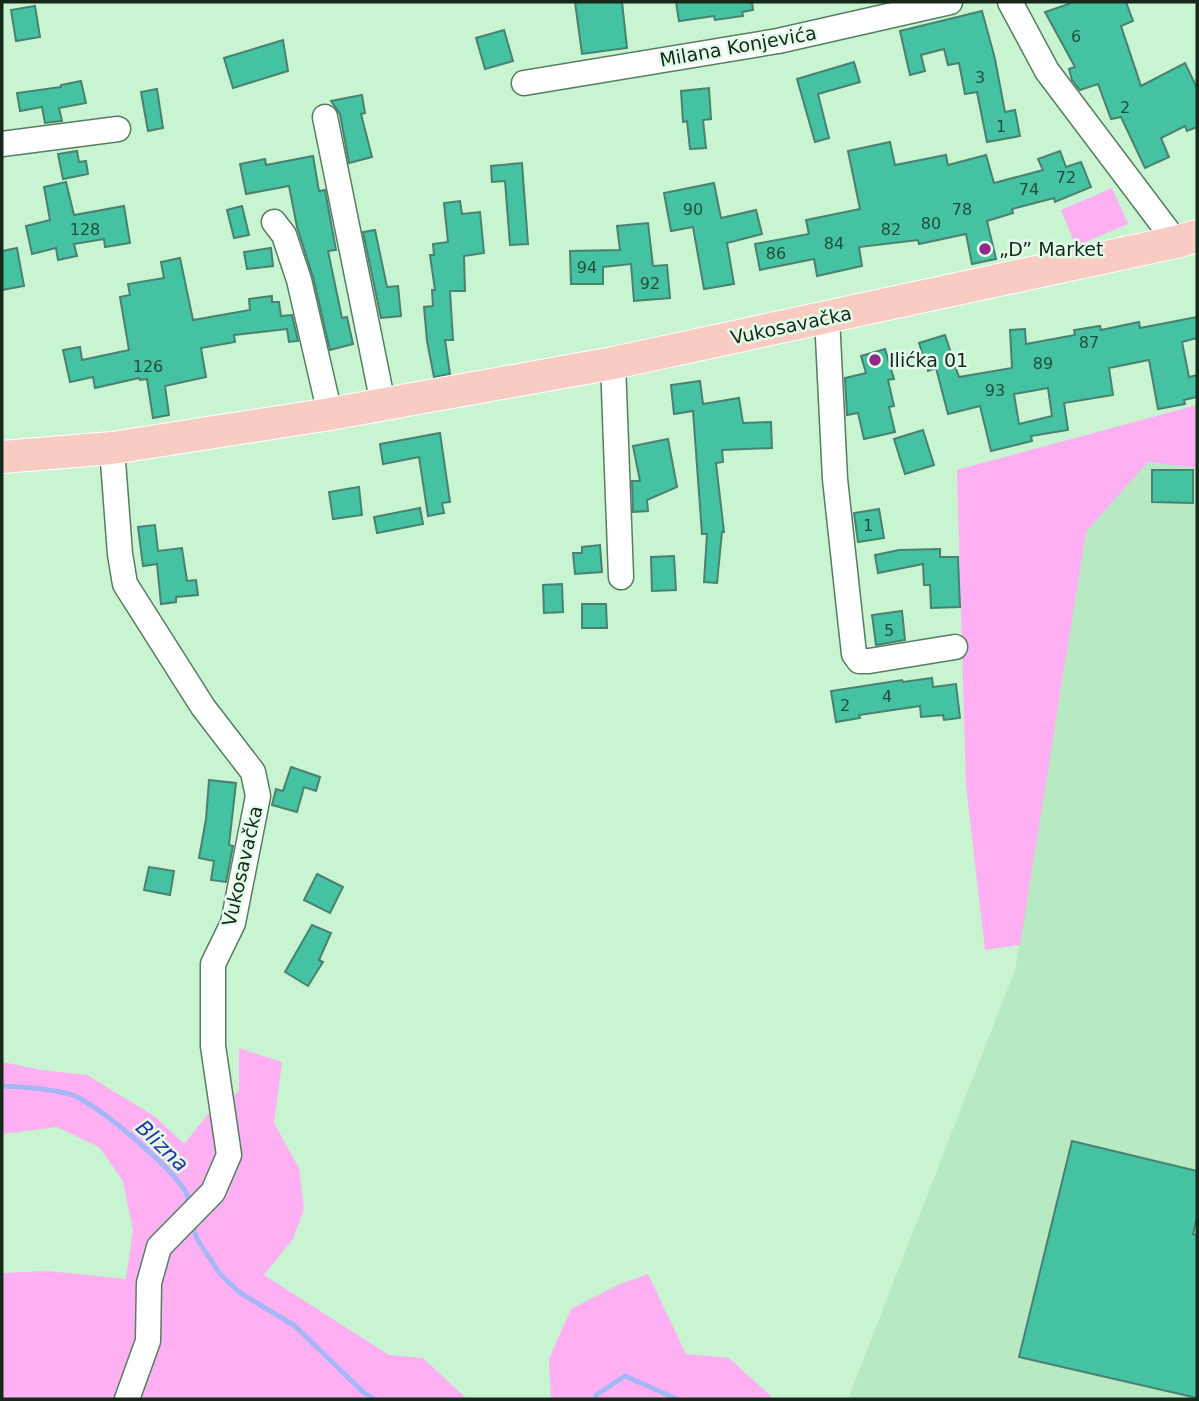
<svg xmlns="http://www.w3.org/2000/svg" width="1199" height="1401" viewBox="0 0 1199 1401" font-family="'DejaVu Sans',sans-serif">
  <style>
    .built { fill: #b7e9c3 }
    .green { fill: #feb0f2 }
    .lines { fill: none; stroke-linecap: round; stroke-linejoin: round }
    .stream { stroke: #a6b7f6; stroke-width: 5 }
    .building { fill: #44c2a1; stroke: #4a8170; stroke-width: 2; fill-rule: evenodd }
    .minor-casing { stroke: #567e60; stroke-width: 27 }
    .major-casing { stroke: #fff; stroke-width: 34 }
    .minor { stroke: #fff; stroke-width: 24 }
    .major { stroke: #f8ccc3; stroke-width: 32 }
    .poi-dot { fill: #94288a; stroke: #e2fde8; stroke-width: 2.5 }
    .labels { text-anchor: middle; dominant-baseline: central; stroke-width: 5; stroke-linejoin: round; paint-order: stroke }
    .number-label { font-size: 16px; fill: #224e3c }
    .street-label { font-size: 19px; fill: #17281b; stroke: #e2fde8 }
    .poi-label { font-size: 19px; fill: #17281b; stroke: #e2fde8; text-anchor: start }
    .water-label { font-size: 21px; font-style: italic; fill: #2b32a5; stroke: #e2fde8 }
  </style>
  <rect width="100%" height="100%" fill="#c8f4d2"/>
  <!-- built -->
  <polygon class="built" points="1148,462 1197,468 1197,1399 848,1399 1015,970 1086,532"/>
  <!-- green -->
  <g class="green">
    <polygon points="1112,188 1128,224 1076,246 1061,210"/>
    <polygon points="1197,405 1197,468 1148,462 1086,532 1020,945 985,950 966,785 957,470"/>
    <polygon points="239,1048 282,1062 274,1123 299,1168 304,1209 293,1239 264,1275 389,1355 423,1358 467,1399 2,1399 2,1273 48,1271 126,1279 133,1230 123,1181 99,1147 57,1127 2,1134 2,1062 41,1070 87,1075 154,1116 184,1144 208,1114 239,1091"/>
    <polygon points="648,1274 686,1354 729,1358 771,1396 771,1399 551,1399 549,1359 571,1309 618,1285"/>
  </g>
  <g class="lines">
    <!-- stream -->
    <g class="stream">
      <path d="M 2,1086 C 20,1087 61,1089 77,1097 C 106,1112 165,1162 184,1189 C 188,1194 188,1199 189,1204"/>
      <polyline points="192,1224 197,1239 220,1274 239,1292 295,1326 363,1392 374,1399"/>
      <polyline points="595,1399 596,1395 625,1376 677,1399"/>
    </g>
  </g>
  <!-- building -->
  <g class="building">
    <polygon points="575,2 622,2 627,48 582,54"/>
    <polygon points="676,2 752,2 753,10 742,12 743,16 715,20 714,16 679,21"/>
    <polygon points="1068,2 1126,2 1133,21 1121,26 1141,86 1185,63 1197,88 1197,127 1187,131 1185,126 1161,138 1169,157 1145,168 1121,117 1111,119 1098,84 1080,90 1072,80 1069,69 1075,67 1045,12 1069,4"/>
    <polygon points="35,6 40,37 16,41 11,10"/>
    <polygon points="982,11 995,59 1005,112 1015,110 1020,136 987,142 977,92 965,94 959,63 948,65 944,49 921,55 925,71 910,75 900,31"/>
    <polygon points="504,30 513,61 485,69 476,38"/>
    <polygon points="283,40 288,71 233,88 224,58"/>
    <polygon points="854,62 860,82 818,94 829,138 815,142 797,79"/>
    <polygon points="81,81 86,103 59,108 62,121 45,123 42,107 20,111 17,93 61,87 61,85"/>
    <polygon points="709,88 711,119 703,120 706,148 690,149 687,121 683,122 681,91"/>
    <polygon points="157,89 163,128 148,131 141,92"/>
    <polygon points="362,95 365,113 361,114 372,157 349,163 340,114 331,101"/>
    <polygon points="890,142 895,165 946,155 948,165 986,155 994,183 1043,170 1038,159 1060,151 1066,167 1081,162 1091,187 1055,202 1054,198 1012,209 1013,213 987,221 996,259 972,264 966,234 919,244 918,240 859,247 862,266 817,276 814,259 760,270 755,244 809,234 806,220 860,209 848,151"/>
    <polygon points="77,151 79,162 86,161 88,174 63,179 58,154"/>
    <polygon points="313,156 319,191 325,190 336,250 328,251 342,318 347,317 353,344 330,350 313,277 297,227 289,186 246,194 240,164 265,159 266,165"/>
    <polygon points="522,163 528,244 510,245 505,181 492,182 491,166"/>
    <polygon points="66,182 74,215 124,206 130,243 105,247 104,239 74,244 77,256 58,260 56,248 32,254 26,226 50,220 44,187"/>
    <polygon points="714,183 721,218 756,210 762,234 727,243 734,284 704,289 693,227 671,231 664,193"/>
    <polygon points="460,201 462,214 480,212 484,253 464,256 465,291 450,291 453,340 445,340 450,374 434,377 427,341 424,307 433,306 432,290 435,290 430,255 434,255 433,244 448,242 444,203"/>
    <polygon points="242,206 249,235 234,238 227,210"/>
    <polygon points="648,223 653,266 667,265 670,298 634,301 631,264 603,267 603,284 571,284 570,251 620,250 617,226"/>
    <polygon points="375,230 387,287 398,286 401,316 381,318 363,232"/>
    <polygon points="17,248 24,286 2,290 2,251"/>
    <polygon points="271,248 273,266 247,269 244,252"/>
    <polygon points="180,258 193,320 250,310 249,299 272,296 272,302 279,302 281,316 292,315 298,341 289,342 287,329 234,335 235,342 201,348 206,377 165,386 169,415 153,418 147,379 140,380 139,378 95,388 93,377 70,382 63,350 80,347 82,360 129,350 120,297 130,295 128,284 164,278 161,262"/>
    <path d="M 1197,317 L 1197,338 L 1182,342 L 1189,377 L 1197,375 L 1197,397 L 1184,400 L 1185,404 L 1158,409 L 1149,360 L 1109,368 L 1113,395 L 1064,403 L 1068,430 L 1031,436 L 1032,441 L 991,451 L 980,406 L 948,414 L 936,368 L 928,371 L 919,343 L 945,335 L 959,377 L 1012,368 L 1010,330 L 1025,329 L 1026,344 L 1075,335 L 1074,330 L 1100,326 L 1101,330 L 1139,322 L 1140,328 ZM 1048,388 L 1052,416 L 1019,424 L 1014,394 Z"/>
    <polygon points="885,349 894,379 888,380 894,406 889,407 895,432 864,439 858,413 847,415 845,378 866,373 861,356"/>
    <polygon points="700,381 703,404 739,398 743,423 771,422 772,448 722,450 723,462 716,463 724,532 722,532 717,583 704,582 707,534 702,534 693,411 674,414 671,385"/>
    <polygon points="923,430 934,465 905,474 894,439"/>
    <polygon points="440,433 450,502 442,503 444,513 428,516 419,457 383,464 380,444"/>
    <polygon points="668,439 677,487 647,500 648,511 633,512 632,481 640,481 633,446"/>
    <polygon points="1152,470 1193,470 1193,503 1152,502"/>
    <polygon points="359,487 362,515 333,519 329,492"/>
    <polygon points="420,508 423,524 377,533 374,517"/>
    <polygon points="879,509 884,538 858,542 854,513"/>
    <polygon points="155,525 158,551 182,548 187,581 196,580 198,595 176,597 176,602 161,604 157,564 143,566 138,527"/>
    <polygon points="600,545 602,572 575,574 573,553 582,553 582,547"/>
    <polygon points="940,549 940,557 958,557 960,607 931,608 930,585 924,585 923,564 878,573 875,555 899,550"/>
    <polygon points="674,556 676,590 652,591 651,557"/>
    <polygon points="562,584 563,612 544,613 543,585"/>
    <polygon points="582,604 606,604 607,628 582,628"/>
    <polygon points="902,611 905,640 876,645 872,615"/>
    <polygon points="932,678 933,687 956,684 960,718 944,720 943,715 921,717 920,706 859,715 860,718 836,722 831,691 902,680 903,682"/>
    <polygon points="291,767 320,777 316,791 304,787 297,812 272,805 276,789 283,791"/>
    <polygon points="209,780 236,783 229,845 233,846 226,882 211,880 214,861 199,858 206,819"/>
    <polygon points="149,867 174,871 170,895 144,890"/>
    <polygon points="317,874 343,887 330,913 304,900"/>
    <polygon points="312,925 331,933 319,960 323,962 308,986 285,972"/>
    <polygon points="1072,1141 1197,1171 1197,1217 1193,1234 1197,1235 1197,1398 1019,1357"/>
  </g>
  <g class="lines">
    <defs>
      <g id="minor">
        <polyline points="1010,2 1047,71 1176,242"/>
        <polyline points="524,83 778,41 950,2"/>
        <polyline points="325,117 383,404"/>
        <polyline points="2,144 118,129"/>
        <polyline points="274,222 284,235 299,280 330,414"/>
        <polyline points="827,317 835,479 854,654 859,661 869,661 955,647"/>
        <polyline points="613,363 621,577"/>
        <polyline points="112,448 120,554 125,584 203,707 253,772 258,796 233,923 213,964 213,1046 229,1155 213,1192 159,1247 149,1283 148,1341 127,1399"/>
      </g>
      <polyline id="major" points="2,457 112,448 330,414 613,363 1176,242 1197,236"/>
    </defs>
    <!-- minor casing -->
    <use href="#minor" class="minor-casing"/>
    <!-- major casing -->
    <use href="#major" class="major-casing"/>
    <!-- minor -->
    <use href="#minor" class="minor"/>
    <!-- major -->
    <use href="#major" class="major"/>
  </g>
  <!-- markers -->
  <g class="poi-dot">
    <circle cx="985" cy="249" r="7"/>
    <circle cx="875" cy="360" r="7"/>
  </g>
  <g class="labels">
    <!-- number labels -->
    <g class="number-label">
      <text x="1076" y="36">6</text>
      <text x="980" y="77">3</text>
      <text x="1125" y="107">2</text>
      <text x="1001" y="126">1</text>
      <text x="1066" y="177">72</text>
      <text x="1029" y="189">74</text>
      <text x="693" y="209">90</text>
      <text x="962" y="209">78</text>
      <text x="931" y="223">80</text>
      <text x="85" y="229">128</text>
      <text x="891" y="229">82</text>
      <text x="834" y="243">84</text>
      <text x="776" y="253">86</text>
      <text x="587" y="267">94</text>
      <text x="650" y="283">92</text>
      <text x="1089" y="342">87</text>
      <text x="1043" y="363">89</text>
      <text x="148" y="366">126</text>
      <text x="995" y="390">93</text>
      <text x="868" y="525">1</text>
      <text x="889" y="630">5</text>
      <text x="887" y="696">4</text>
      <text x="845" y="705">2</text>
    </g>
    <!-- street labels -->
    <g class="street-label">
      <text transform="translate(738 46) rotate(-10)">Milana Konjevića</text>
      <text transform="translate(791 325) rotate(-12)">Vukosavačka</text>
      <text transform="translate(242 866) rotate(-77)">Vukosavačka</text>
    </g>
    <!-- poi labels -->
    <g class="poi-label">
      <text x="999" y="249">„D” Market</text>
      <text x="889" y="360">Ilićka 01</text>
    </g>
    <!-- water labels -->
    <g class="water-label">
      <text transform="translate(162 1146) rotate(44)">Blizna</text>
    </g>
  </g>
  <!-- border -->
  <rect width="1199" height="1401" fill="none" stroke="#17281b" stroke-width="7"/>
</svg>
